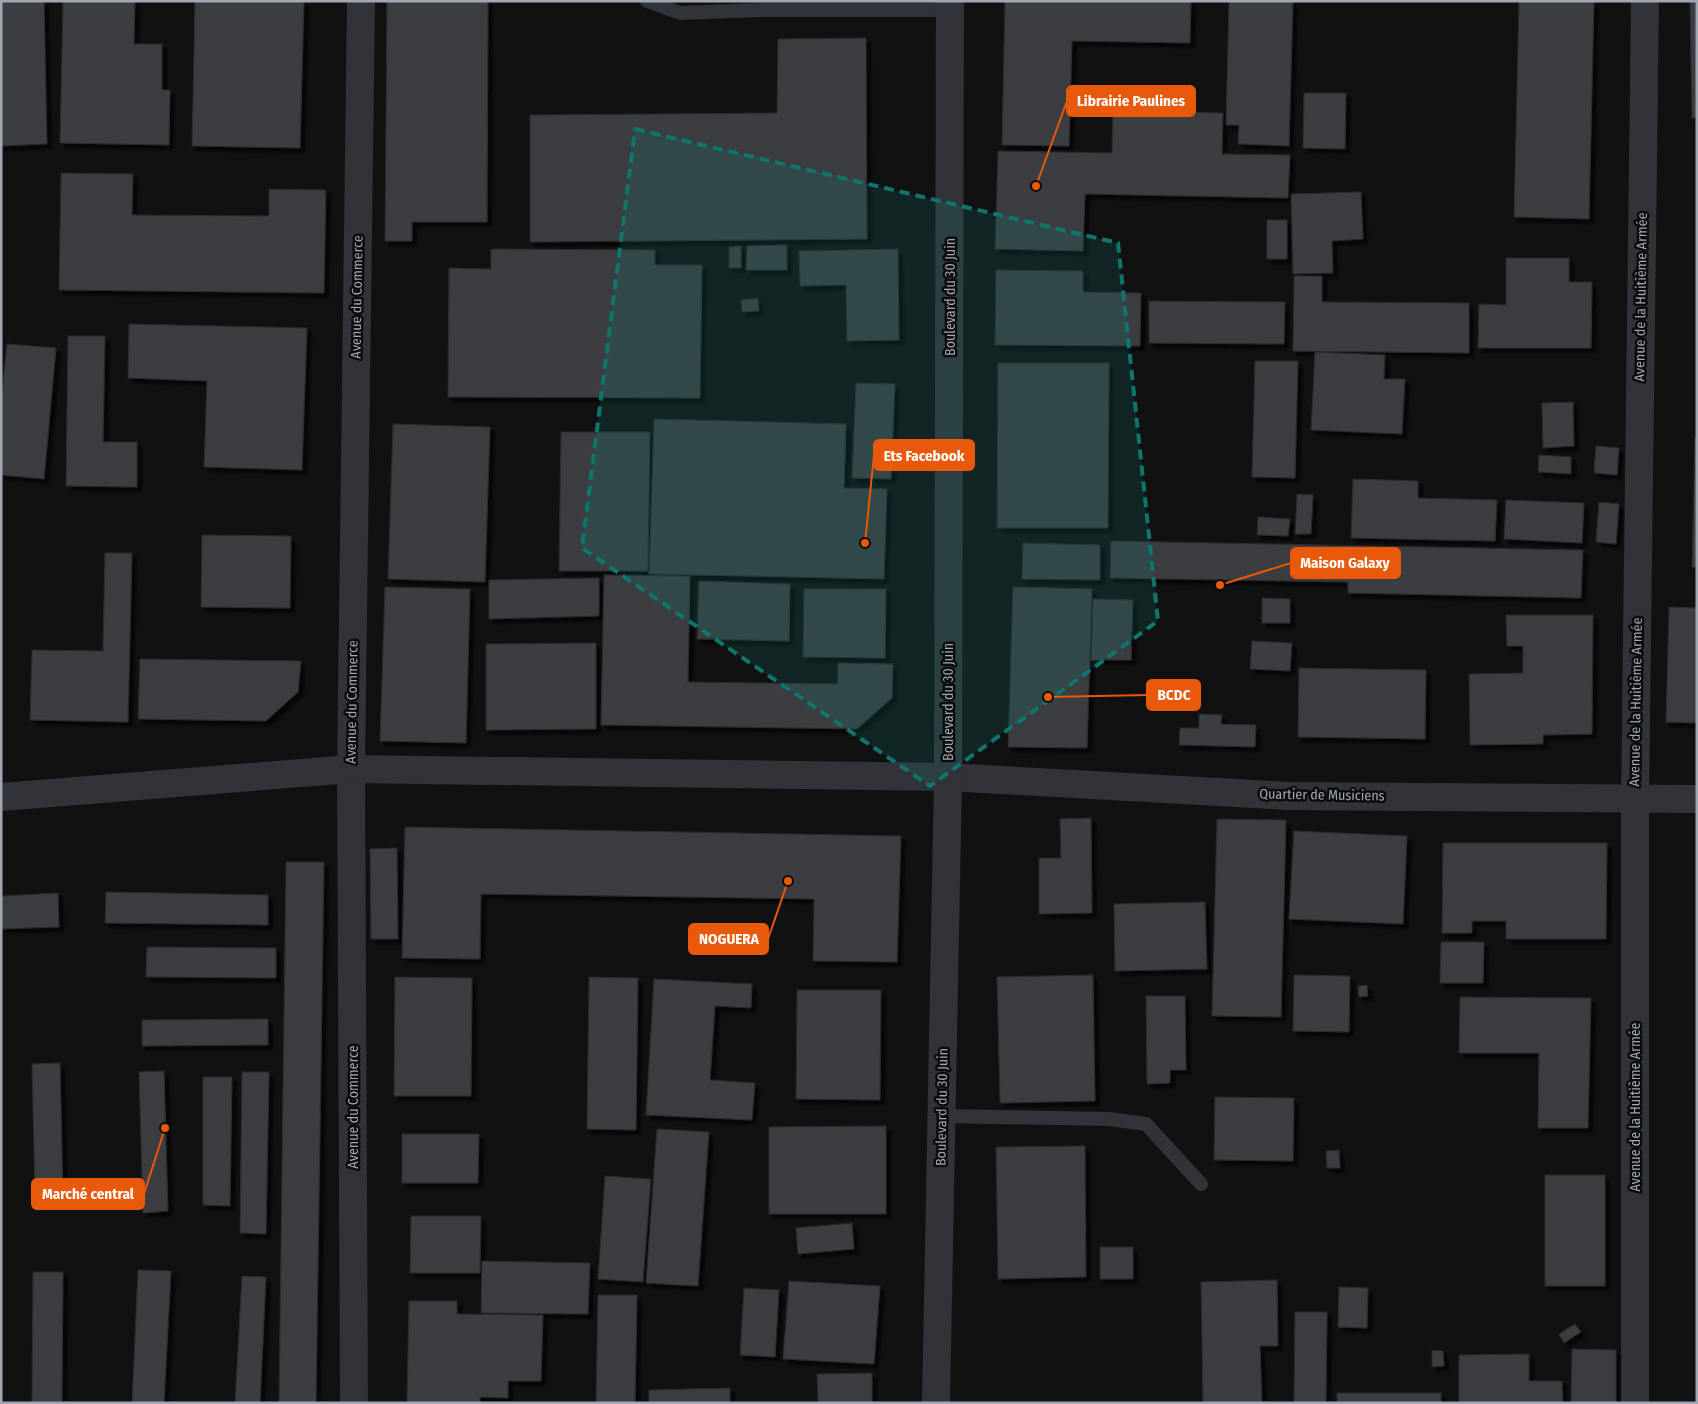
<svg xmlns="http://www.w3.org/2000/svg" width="1698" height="1404" viewBox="0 0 1698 1404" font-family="'Fira Sans Condensed',sans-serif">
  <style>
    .building { fill: #3a3c40; stroke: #2b2b2f; filter: url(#shadow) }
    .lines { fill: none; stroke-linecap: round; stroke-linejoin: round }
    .service { stroke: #323338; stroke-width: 14 }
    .minor { stroke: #323338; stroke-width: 28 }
    .tertiary { stroke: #323338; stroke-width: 28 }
    .marked { fill: #0f766e; fill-opacity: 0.2; stroke: #0f766e; stroke-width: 4; stroke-dasharray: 10 6; stroke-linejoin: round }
    .labels { text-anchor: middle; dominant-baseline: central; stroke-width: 5; stroke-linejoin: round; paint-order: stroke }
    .street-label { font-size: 14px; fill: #a1a7b4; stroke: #0c0c0d }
    .leader { fill: none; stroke: #e8590c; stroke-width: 2 }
    .callout-dot { fill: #e8590c; stroke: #0c0c0d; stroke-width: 2 }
    .callout { fill: #e8590c; stroke: #e8590c; stroke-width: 2 }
    .callout-label { font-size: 15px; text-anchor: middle; font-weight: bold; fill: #fff }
  </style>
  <defs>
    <filter id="shadow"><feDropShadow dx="4.5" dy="4.5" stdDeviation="1" flood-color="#0009"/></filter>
  </defs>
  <rect width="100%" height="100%" fill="#111112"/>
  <!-- building -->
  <g class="building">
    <polygon points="1,1 44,1 47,144 1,146"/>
    <polygon points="63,1 135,1 134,44 162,44 162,90 170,90 169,145 60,143"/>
    <polygon points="195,1 304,1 300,148 192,146"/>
    <polygon points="387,1 488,1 487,222 412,222 412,241 385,241"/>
    <polygon points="1005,1 1191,1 1190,43 1072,41 1069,146 1002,145"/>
    <polygon points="1229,1 1293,1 1289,146 1238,144 1239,125 1226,125"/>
    <polygon points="1519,1 1594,1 1589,219 1514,217"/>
    <polygon points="1690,2 1697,2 1697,118 1692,118"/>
    <polygon points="866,38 867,239 530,242 530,115 777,113 778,39"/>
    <polygon points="1304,93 1346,93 1345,149 1303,148"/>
    <polygon points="1113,111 1223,113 1222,154 1290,155 1288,198 1085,194 1083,251 995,249 998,151 1112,153"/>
    <polygon points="61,173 133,174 132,215 269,216 269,189 326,190 324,293 59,290"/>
    <polygon points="1361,192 1363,239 1332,241 1333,273 1293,274 1291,194"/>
    <rect x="1267" y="220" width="20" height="39"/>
    <polygon points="787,245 787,270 746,270 747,246"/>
    <polygon points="741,246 741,268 729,268 729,247"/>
    <polygon points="491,249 655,250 655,265 702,265 700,398 448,397 449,268 491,269"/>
    <polygon points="898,249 899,340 847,341 846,285 800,286 799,251"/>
    <polygon points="1506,258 1569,258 1569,282 1592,282 1591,348 1478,348 1479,304 1506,305"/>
    <polygon points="996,270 1083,271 1083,292 1141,293 1140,346 995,345"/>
    <polygon points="1294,276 1322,276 1322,302 1469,303 1469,353 1293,351"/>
    <polygon points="758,298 759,311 742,312 741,300"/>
    <polygon points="1149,301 1285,302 1284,344 1149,343"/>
    <polygon points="129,324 307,328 302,470 204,467 207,381 128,378"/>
    <polygon points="68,336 105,336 103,442 137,442 137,487 66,486"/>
    <polygon points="7,344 56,348 44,479 1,475 1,401"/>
    <polygon points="1315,352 1385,355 1384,379 1405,379 1402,434 1311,430"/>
    <polygon points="1255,361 1298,361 1295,478 1252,477"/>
    <polygon points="998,363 1109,363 1108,528 997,528"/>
    <polygon points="856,383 895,384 891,479 852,478"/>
    <polygon points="1573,402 1574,446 1543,448 1542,403"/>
    <polygon points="654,419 846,424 844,488 887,489 884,579 649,574"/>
    <polygon points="393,424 490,427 485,582 388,579"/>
    <polygon points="561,432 650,432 648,571 559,571"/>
    <polygon points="1695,438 1697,438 1697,567 1692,567"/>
    <polygon points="1596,446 1619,448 1617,475 1594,473"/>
    <polygon points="1539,455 1571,457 1571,474 1538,472"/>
    <polygon points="1353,479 1418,481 1418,498 1497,500 1495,541 1351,538"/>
    <polygon points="1297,494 1313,495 1311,534 1295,534"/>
    <polygon points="1506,500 1584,503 1582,543 1504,539"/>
    <polygon points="1599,502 1619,504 1616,544 1596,542"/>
    <polygon points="1258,517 1290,519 1288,536 1257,535"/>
    <polygon points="202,535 291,536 290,608 201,607"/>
    <polygon points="1111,541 1583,550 1581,598 1348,593 1348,582 1110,578"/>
    <polygon points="1023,543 1100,545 1100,580 1022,579"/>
    <polygon points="105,553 132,553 128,722 30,720 32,650 103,651"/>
    <polygon points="604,575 690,576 688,682 838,684 838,663 893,664 892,698 857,729 601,725"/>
    <polygon points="599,578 599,616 489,619 489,580"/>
    <polygon points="699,581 790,584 789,641 697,639"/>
    <polygon points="385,587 470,589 466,743 380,741"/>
    <polygon points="1013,587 1092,589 1087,748 1008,747"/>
    <polygon points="804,589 886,589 885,658 803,657"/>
    <polygon points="1262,598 1290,599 1290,623 1262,623"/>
    <polygon points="1093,599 1133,600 1131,660 1091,660"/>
    <polygon points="1669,607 1697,608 1697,723 1666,722"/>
    <polygon points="1506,615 1593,615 1592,734 1543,735 1543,744 1470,745 1469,674 1523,673 1523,646 1507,646"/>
    <polygon points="1252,641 1292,643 1290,671 1250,669"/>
    <polygon points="596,643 596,729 486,730 486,644"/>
    <polygon points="140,659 301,661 298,692 266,721 138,719"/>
    <polygon points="1299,668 1426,670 1425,739 1298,737"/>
    <polygon points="1199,714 1222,715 1221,724 1256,725 1255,747 1179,745 1180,728 1199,728"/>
    <polygon points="1091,818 1092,913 1039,914 1039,858 1061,858 1060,819"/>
    <polygon points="1217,819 1286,820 1281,1017 1212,1016"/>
    <polygon points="405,827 901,836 897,962 813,961 814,899 481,894 480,959 402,958"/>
    <polygon points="1294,831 1407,836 1403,924 1289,919"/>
    <polygon points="1443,843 1607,843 1606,939 1506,939 1506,921 1472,921 1472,933 1442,933"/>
    <polygon points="397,848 398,939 371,939 370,849"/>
    <polygon points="286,862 324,862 316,1403 279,1403"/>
    <polygon points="106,892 268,895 268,925 105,923"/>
    <polygon points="58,893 59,927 1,929 1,896"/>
    <polygon points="1205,902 1207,969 1115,971 1114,904"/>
    <polygon points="1441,942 1484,942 1483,983 1440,983"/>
    <polygon points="147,947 276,948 276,978 146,977"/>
    <polygon points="1093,975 1095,1101 1000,1103 997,977"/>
    <polygon points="1294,975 1350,976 1349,1032 1293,1031"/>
    <polygon points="395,977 472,978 471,1096 394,1096"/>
    <polygon points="589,977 638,978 636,1130 587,1129"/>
    <polygon points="654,979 752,984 751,1008 715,1006 710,1080 755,1083 752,1120 646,1115"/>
    <polygon points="1367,985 1368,996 1359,997 1358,986"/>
    <polygon points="797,990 881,990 880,1100 796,1099"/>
    <polygon points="1146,996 1185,996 1186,1070 1170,1070 1170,1083 1147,1084"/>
    <polygon points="1460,997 1591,998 1588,1128 1538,1128 1539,1053 1459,1053"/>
    <polygon points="268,1019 268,1045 142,1046 142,1020"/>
    <polygon points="60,1063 63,1196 35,1196 32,1064"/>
    <polygon points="164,1071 168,1211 143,1213 139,1072"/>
    <polygon points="242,1072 269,1072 266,1234 240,1233"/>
    <polygon points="203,1077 232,1077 230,1206 203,1205"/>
    <polygon points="1215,1097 1294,1098 1293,1161 1214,1160"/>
    <polygon points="886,1126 886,1214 769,1214 769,1127"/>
    <polygon points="657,1129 709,1132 698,1286 646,1283"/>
    <polygon points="402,1134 479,1134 478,1183 402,1183"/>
    <polygon points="1085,1146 1086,1277 998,1279 996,1147"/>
    <polygon points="1339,1150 1340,1168 1327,1168 1326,1151"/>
    <rect x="1545" y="1175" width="60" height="111"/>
    <polygon points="605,1176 651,1179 643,1282 598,1279"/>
    <polygon points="411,1216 481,1216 480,1273 410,1273"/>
    <polygon points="852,1223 854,1249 798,1254 796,1228"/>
    <rect x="1100" y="1247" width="33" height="32"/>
    <polygon points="482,1261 590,1263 588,1314 481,1313"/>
    <polygon points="138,1270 171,1271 164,1403 132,1403"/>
    <polygon points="33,1272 63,1272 62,1402 32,1402"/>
    <polygon points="242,1276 266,1277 260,1403 235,1403"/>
    <polygon points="1277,1280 1278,1346 1260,1346 1262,1403 1203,1403 1201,1282"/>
    <polygon points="789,1281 880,1286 874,1364 783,1359"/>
    <polygon points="1339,1287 1368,1288 1367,1328 1338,1327"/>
    <polygon points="744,1288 779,1290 775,1357 740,1355"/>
    <polygon points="598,1295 637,1295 635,1403 596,1403"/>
    <polygon points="409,1301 457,1301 457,1314 543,1315 541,1381 508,1381 508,1398 480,1397 480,1403 407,1403"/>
    <polygon points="1295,1312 1327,1312 1326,1403 1294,1403"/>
    <polygon points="1575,1324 1581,1332 1564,1343 1559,1334"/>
    <polygon points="1572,1349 1616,1350 1616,1403 1571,1403"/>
    <polygon points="1432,1350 1443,1351 1444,1366 1432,1367"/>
    <polygon points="1529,1354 1529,1381 1562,1381 1563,1403 1459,1403 1459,1355"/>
    <polygon points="872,1373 872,1403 818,1403 817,1374"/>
    <polygon points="730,1388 730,1403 649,1403 649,1390"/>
    <rect x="1337" y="1393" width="104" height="10"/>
  </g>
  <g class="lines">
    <!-- service -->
    <g class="service">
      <polyline points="647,1 680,13 759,10 950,10"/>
      <polyline points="941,1116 1109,1119 1146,1124 1201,1184"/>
    </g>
    <!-- minor -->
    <g class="minor">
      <polyline points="948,777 1290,796 1697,799"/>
      <polyline points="354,1403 351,769 361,1"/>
      <polyline points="1635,1403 1635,798 1645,1"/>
    </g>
    <!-- tertiary -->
    <g class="tertiary">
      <polyline points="1,797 351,769 948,777"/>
      <polyline points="936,1403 948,777 950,1"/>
    </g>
  </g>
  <!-- marked area -->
  <path class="marked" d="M 635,129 L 1118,243 L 1158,621 L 930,786 L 582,548 Z"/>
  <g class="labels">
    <!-- street labels -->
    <g class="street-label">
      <text transform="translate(357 297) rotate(-89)">Avenue du Commerce</text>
      <text transform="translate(950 297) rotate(-90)">Boulevard du 30 Juin</text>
      <text transform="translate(1641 297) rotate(-89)">Avenue de la Huitième Armée</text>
      <text transform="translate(352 702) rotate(-89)">Avenue du Commerce</text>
      <text transform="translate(948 702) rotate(-90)">Boulevard du 30 Juin</text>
      <text transform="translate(1636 702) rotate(-89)">Avenue de la Huitième Armée</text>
      <text transform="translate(1322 795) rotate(1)">Quartier de Musiciens</text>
      <text transform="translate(353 1107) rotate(-90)">Avenue du Commerce</text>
      <text transform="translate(942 1107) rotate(-89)">Boulevard du 30 Juin</text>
      <text transform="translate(1635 1107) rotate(-90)">Avenue de la Huitième Armée</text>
    </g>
  </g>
  <!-- callouts -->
  <path class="leader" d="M1036 186L1067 101M865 543L874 455M1220 585L1291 563M1048 697L1147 695M788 881L768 939M165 1128L144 1194"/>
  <g class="callout-dot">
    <circle cx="1036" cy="186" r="5"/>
    <circle cx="865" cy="543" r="5"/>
    <circle cx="1220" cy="585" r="5"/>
    <circle cx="1048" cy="697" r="5"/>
    <circle cx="788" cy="881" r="5"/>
    <circle cx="165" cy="1128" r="5"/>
  </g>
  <g class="callout">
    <rect x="1067" y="86" width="128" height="30" rx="5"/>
    <rect x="874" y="440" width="100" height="30" rx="5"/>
    <rect x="1291" y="548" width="109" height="30" rx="5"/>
    <rect x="1147" y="680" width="53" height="30" rx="5"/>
    <rect x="689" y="924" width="79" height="30" rx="5"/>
    <rect x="32" y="1179" width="112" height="30" rx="5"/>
  </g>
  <g class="callout-label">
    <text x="1131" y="106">Librairie Paulines</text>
    <text x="924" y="461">Ets Facebook</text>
    <text x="1345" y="568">Maison Galaxy</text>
    <text x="1174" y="700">BCDC</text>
    <text x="729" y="944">NOGUERA</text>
    <text x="88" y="1199">Marché central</text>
  </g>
  <!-- border -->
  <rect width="1698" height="1404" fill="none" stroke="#a1a7b4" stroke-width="5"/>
</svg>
